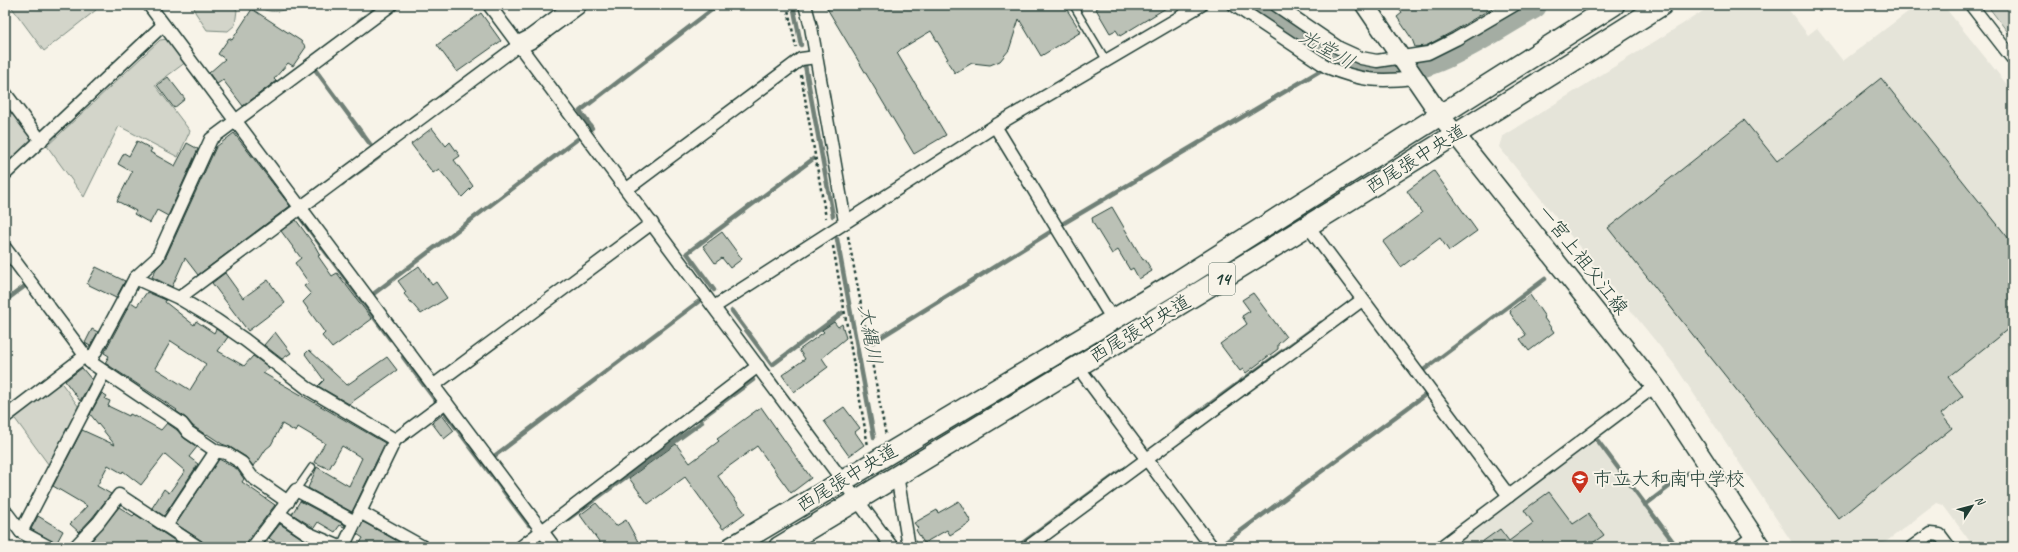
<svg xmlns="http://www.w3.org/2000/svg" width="2018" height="552" viewBox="0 0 2018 552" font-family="Caveat,'Klee One',sans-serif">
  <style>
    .built { fill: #e5e4d9 }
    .green { fill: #d3d5ca; stroke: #79897f }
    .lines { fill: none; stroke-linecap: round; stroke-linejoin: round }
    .stream { stroke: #6f8077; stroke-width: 4.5 }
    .river { stroke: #a4ada3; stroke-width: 28 }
    .building { fill: #bbc1b6; stroke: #1f3d34; fill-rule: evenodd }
    .lane-casing { stroke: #1f3d34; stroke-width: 9 }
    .street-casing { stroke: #1f3d34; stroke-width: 15 }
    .secondary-casing { stroke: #1f3d34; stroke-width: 21 }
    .primary-casing { stroke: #1f3d34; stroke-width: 23 }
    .path { stroke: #1f3d34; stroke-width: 2.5; stroke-dasharray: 3 3; stroke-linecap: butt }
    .lane { stroke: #f7f3e8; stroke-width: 6 }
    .street { stroke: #f7f3e8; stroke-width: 12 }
    .secondary { stroke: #f7f3e8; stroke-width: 18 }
    .primary { stroke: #f7f3e8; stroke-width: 20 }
    .labels { text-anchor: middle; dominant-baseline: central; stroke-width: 4; stroke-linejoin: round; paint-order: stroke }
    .shield { fill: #f7f3e8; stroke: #60746a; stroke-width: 1 }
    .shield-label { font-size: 18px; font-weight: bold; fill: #1f3d34 }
    .street-label { font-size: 19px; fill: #1f3d34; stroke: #f7f3e8 }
    .poi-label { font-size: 19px; fill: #1f3d34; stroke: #f7f3e8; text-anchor: start }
    .water-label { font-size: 20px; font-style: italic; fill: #405950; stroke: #f7f3e8 }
  </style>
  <rect width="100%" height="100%" fill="#f7f3e8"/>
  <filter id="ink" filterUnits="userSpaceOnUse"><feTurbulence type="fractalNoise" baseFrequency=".025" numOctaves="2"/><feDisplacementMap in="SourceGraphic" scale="8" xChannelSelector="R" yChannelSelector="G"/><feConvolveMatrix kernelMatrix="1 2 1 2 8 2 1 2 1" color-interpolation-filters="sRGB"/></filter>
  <g filter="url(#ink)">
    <!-- built -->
    <g class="built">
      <polygon points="1713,5 1785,5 1808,35 1817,28 1843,61 1917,5 1943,5 2013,92 2013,547 1974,547 1943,505 1937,503 1879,547 1795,547 1674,364 1499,147 1502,137"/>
      <polygon points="1595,441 1674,547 1453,547"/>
    </g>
    <!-- green -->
    <g class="green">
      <polygon points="10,5 92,5 96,10 44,51"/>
      <polygon points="194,5 231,5 237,10 235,25 228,31 207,30 195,12"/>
      <path d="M 256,5 L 294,5 C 282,13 267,14 256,5 Z"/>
      <polygon points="1987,5 2013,5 2013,39"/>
      <polygon points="168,39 186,62 155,85 190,131 178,157 119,126 84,197 47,146 160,40"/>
      <polygon points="5,96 36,137 9,165 5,160"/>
      <polygon points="60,381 81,410 51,468 13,416"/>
    </g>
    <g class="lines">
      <!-- stream -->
      <g class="stream">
        <polyline points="793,5 801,45"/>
        <polyline points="359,21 381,5"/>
        <polyline points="805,65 833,216"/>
        <polyline points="314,68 370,144"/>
        <polyline points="592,128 580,111 718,5"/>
        <polyline points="342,184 379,157"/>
        <polyline points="299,216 390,339"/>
        <polyline points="1064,223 1323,69"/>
        <polyline points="837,239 874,437"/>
        <polyline points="714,290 687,253 813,159"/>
        <polyline points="372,295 579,138"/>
        <polyline points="5,301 25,286"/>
        <polyline points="732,311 772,365 842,313"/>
        <polyline points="873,342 1052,231"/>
        <polyline points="403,357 435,400"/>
        <polyline points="1421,372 1545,279"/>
        <polyline points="445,413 529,525"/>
        <polyline points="1177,428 1321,323"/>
        <polyline points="1598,441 1677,547"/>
        <polyline points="493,457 698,302"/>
        <polyline points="1645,505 1687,473"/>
        <polyline points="568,519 702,422 700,419 753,380"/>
        <polyline points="534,547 541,542"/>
        <polyline points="1017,547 1122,470"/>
        <polyline points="1219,547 1425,395"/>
        <polyline points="1931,547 1934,544"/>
      </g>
      <!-- river -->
      <path class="river" d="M 1257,5 C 1286,24 1315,48 1346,62 C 1352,64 1358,68 1363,69 C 1420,81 1486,32 1533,5"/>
    </g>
    <!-- building -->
    <g class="building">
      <polygon points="825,5 1064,5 1081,32 1041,56 1019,19 1009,50 1000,61 990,65 972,63 955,73 946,60 948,59 931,31 901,49 897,53 946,135 914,154"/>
      <polygon points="1102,5 1171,5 1120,36 1116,30 1110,33 1096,9"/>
      <polygon points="1396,5 1497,5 1452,32 1426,46 1415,47 1412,39 1397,17 1402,13"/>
      <polygon points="252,9 301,41 306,47 293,66 288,63 274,79 276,81 243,106 223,80 217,84 209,73 225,59 218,54 229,38 232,40"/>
      <polygon points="481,13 501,41 457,72 437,45"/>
      <polygon points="168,77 185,99 174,108 157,85"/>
      <polygon points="1881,78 2013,244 2013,325 1948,377 1963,396 1941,414 1952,428 1839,519 1608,228 1744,120 1777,161"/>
      <polygon points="432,128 446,146 450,142 460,156 454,160 473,186 462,197 439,169 433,173 411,144"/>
      <polygon points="234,133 290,206 198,275 185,258 172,287 152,277 156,269 164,261 216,147"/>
      <polygon points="137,141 152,149 150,152 175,166 187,143 198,149 168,216 157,210 150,223 134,214 136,211 117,201 132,172 118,164 124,153 129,156"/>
      <polygon points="1434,171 1477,231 1449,251 1440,238 1401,267 1383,242 1422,213 1407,191"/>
      <polygon points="1112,207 1143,260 1145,259 1152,271 1139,279 1133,268 1130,270 1118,250 1112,254 1093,223 1092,218"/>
      <polygon points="296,220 315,246 320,255 318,256 332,276 337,273 372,319 332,348 322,336 325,333 303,302 311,294 304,286 309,283 295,263 301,258 281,231"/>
      <polygon points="722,232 742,259 730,268 722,258 715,263 703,246"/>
      <polygon points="419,266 432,285 436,282 447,298 421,314 404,294 406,292 398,281"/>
      <polygon points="96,267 125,281 116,298 87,284"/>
      <polygon points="225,273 243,298 268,280 285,303 248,331 212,283"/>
      <path d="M 147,292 L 166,300 L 165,302 L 194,325 L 196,321 L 214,333 L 216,329 L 228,337 L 218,351 L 244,366 L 253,356 L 270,368 L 263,373 L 385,443 L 352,512 L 308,488 L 317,467 L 349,486 L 362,458 L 342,446 L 329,469 L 314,462 L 325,443 L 298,427 L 296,432 L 282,424 L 271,445 L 266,449 L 257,463 L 256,462 L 253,466 L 246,457 L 230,447 L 222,444 L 207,434 L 206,435 L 193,426 L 186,418 L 176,411 L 177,410 L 105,363 L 109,356 L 104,353 L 131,302 L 137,306 ZM 171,341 L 206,364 L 190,390 L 155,368 Z"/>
      <polygon points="1253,293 1286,337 1278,344 1278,349 1246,373 1243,369 1240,371 1220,344 1247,324 1242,316 1250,311 1242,300"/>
      <polygon points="1530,295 1545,317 1544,318 1554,332 1529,351 1520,339 1526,335 1510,313 1511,312 1510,310"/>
      <polygon points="834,322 838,327 842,324 846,338 822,358 828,367 794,392 782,375 805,359 799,350 824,332 822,330"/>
      <polygon points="92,329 98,332 90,346 85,343"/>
      <polygon points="275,332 291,353 282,359 264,345"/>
      <polygon points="309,350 347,385 387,357 397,370 349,404 318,386 324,380 305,354"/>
      <polygon points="82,368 92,380 80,401 65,381"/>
      <polygon points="102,393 107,396 105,399 110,401 108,406 129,416 130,414 134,416 134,415 161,430 167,423 177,430 184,438 197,447 189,457 198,464 164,516 152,508 164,489 169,493 185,471 165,454 141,485 123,471 122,473 108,465 97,486 111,494 92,518 79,532 70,524 87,506 53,486 82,430 115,445 90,414"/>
      <polygon points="761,407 811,478 791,493 757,446 717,475 745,513 723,529 685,477 648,504 629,478 676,444 690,463 719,441 717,439"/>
      <polygon points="844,407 860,428 855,432 864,445 849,456 824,421"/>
      <polygon points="442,415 454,431 444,439 432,423"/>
      <polygon points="219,459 237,469 244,479 242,482 275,505 243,547 205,547 202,541 176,524"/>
      <polygon points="1549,492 1573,524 1588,514 1604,535 1587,547 1475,547 1500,529 1509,541 1533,523 1524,510"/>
      <polygon points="300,501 345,525 344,527 340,525 335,532 318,522 314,528 311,526 292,514"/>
      <polygon points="959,501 971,522 950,535 947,530 924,543 916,530 918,528 914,523 937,510 938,513"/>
      <polygon points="596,503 616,526 626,520 641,547 603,547 580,515"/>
      <polygon points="119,507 133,516 135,514 184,547 94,547 90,543"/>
      <polygon points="38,516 63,531 56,544 31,529"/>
      <polygon points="363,522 408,547 367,547 360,543 363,538 357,534"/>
      <polygon points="280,524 306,541 303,547 282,547 269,538"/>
    </g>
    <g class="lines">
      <defs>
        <g id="lane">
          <polyline points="1073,5 1106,60"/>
          <polyline points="296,490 312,467"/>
        </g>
        <g id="street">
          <polyline points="149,5 554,547"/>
          <polyline points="489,5 892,547"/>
          <polyline points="805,5 811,27 845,222"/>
          <path d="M 1234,5 L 1327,67 C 1361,81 1379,82 1415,78"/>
          <polyline points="1276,5 1339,48 1361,58 1377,61 1428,53 1456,39 1514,5"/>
          <polyline points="1971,5 2013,59"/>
          <polyline points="5,93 41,141"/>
          <polyline points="995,126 1113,320"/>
          <polyline points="5,174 163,25"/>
          <polyline points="627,189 801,59 816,57"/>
          <polyline points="1308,226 1509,496"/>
          <polyline points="5,248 90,362 182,424 188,432 216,451 226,453 242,463 252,477 288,502"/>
          <polyline points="135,278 157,258 211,139 391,5"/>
          <polyline points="179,298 519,45"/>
          <polyline points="714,307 995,126 1201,5"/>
          <polyline points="90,362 135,278 179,298 216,320 245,340 307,388 395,440 343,547"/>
          <polyline points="1078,367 1212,547"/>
          <polyline points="434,385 652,223"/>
          <polyline points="5,417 85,356"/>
          <polyline points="395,440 446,402"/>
          <polyline points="897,475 909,547"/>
          <polyline points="5,511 21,532 49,547"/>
          <polyline points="360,512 423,547"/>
          <polyline points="279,514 307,533 340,547"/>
          <polyline points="166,526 216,451"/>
          <polyline points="21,532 104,372"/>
          <polyline points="75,547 98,523 119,495 198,547"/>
          <polyline points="253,547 296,490 355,522"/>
          <polyline points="521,547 758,366"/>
          <polyline points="1028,547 1362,300"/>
          <polyline points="1441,547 1655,386"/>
          <polyline points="1739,547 1754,536"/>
          <polyline points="1912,547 1930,534 1940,535 1949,547"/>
        </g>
        <g id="secondary">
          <polyline points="1365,5 1440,115 1655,386 1761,547"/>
          <polyline points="519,45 531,39 577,5"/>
        </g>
        <g id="primary">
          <polyline points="732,547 1178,281 1614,5"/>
          <path d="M 779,547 C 1075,369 1370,190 1662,5"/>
        </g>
      </defs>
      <!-- lane casing -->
      <use href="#lane" class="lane-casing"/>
      <!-- street casing -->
      <use href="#street" class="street-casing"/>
      <!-- secondary casing -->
      <use href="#secondary" class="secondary-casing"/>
      <!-- primary casing -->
      <use href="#primary" class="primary-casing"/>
      <!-- path -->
      <g class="path">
        <polyline points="787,5 796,47"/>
        <polyline points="801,75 826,218"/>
        <polyline points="848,236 886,436"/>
        <polyline points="833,246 868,446"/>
      </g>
      <!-- lane -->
      <use href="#lane" class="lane"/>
      <!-- street -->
      <use href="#street" class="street"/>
      <!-- secondary -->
      <use href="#secondary" class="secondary"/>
      <!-- primary -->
      <use href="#primary" class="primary"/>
    </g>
  </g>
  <!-- icons -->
  <defs>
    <symbol id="school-pin" viewBox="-11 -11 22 30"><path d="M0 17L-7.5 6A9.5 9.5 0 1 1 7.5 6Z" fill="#c8321e" stroke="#f7f3e8"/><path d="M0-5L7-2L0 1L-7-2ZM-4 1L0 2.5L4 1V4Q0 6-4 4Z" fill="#fff"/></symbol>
  </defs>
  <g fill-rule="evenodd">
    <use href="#school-pin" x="1570" y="469" width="20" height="27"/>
  </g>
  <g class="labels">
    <!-- shield labels -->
    <rect class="shield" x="1209" y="263" width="26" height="32" rx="3"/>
    <g class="shield-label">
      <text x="1222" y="279">14</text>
    </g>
    <!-- street labels -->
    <g class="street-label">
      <text transform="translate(1416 159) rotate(-32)">西尾張中央道</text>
      <text transform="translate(1583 260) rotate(52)">一宮上祖父江線</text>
      <text transform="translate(1140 329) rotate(-31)">西尾張中央道</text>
      <text transform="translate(847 478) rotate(-31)">西尾張中央道</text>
    </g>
    <!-- poi labels -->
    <g class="poi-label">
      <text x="1593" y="479">市立大和南中学校</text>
    </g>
    <!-- water labels -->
    <g class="water-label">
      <text transform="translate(1327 49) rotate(30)">光堂川</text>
      <text transform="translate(870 335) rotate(80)">大縄川</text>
    </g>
  </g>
  <!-- margin -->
  <rect width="2018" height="552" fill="none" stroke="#f7f3e8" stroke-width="20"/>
  <rect x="10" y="10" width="1998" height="532" fill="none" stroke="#1f3d34" stroke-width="1.5" filter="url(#ink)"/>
  <!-- north arrow -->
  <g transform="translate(1972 506) rotate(54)" stroke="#f7f3e8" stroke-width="3" paint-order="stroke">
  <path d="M0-3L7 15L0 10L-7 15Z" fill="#1f3d34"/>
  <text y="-6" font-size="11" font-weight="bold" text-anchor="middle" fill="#1f3d34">N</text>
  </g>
</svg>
